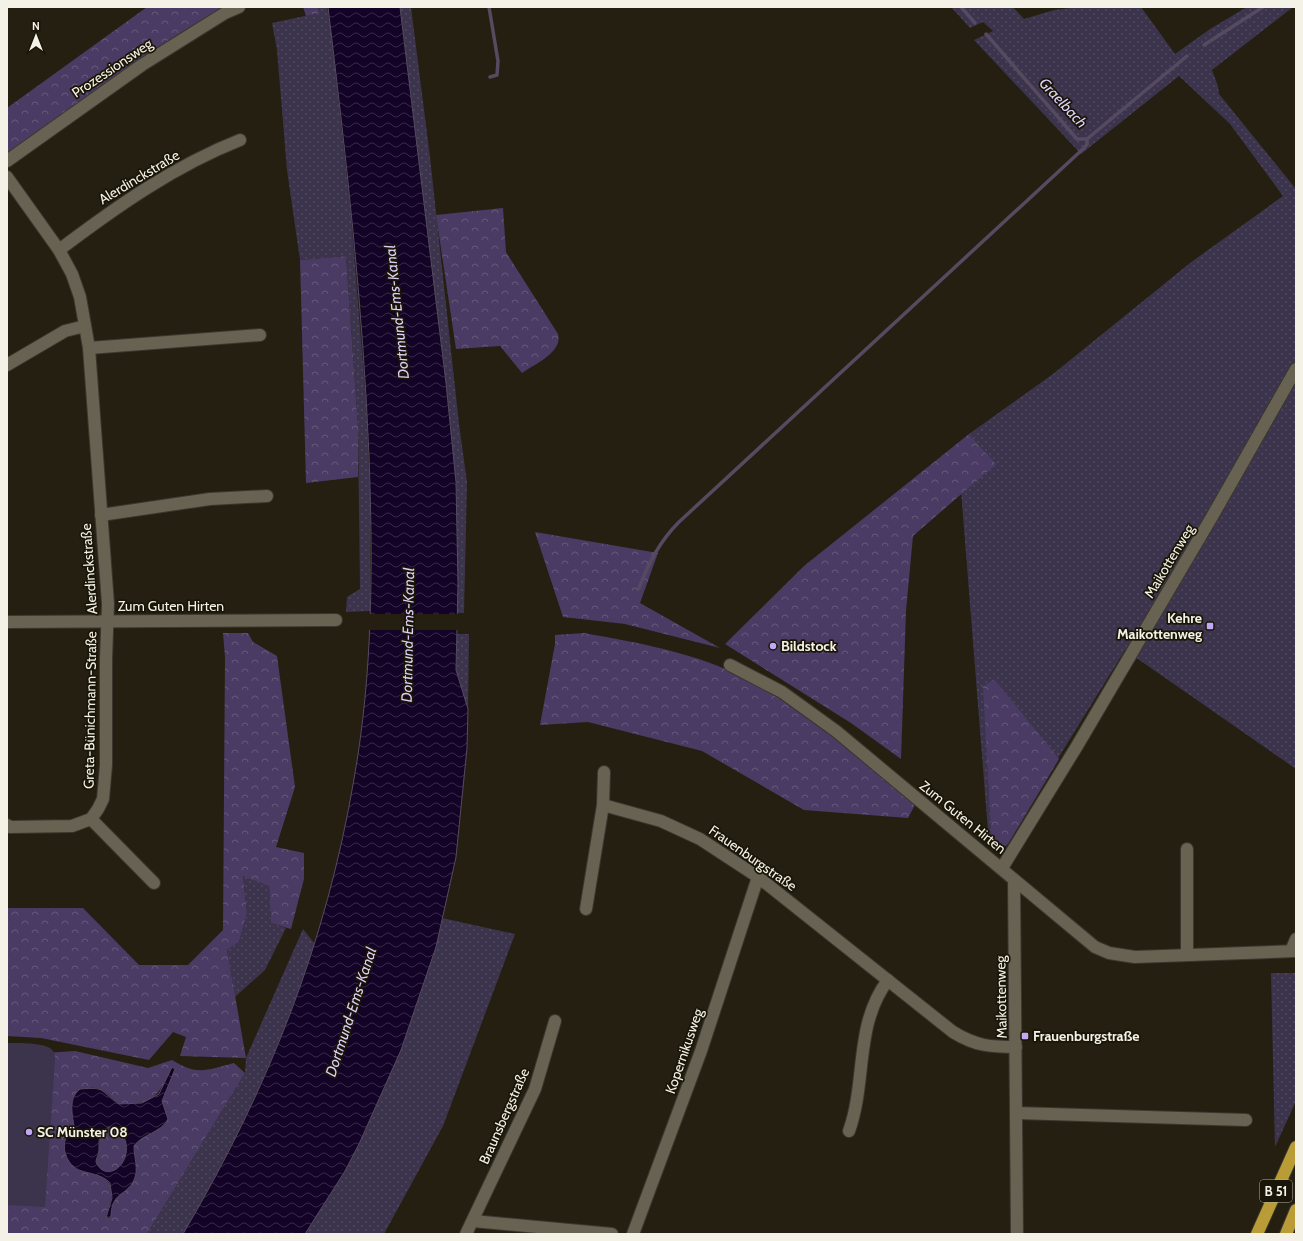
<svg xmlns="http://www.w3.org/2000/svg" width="1303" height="1241" viewBox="0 0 1303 1241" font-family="Cabin,sans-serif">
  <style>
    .grass { fill: url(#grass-dots) }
    .forest { fill: url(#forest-crowns); fill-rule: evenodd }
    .park { fill: #3c344d }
    .water { fill: url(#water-waves); stroke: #564a61; fill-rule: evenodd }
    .pier { fill: #241f10 }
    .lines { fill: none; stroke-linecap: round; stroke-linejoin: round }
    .stream { stroke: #564a61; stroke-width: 3.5 }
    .minor-casing { stroke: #3b372e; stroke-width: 14 }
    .highway-casing { stroke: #3b372e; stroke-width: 14 }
    .minor { stroke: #676251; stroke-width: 12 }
    .highway { stroke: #b99c35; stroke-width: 12 }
    .poi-dot { fill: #c1a8f3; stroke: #1a1607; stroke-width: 1.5 }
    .labels { text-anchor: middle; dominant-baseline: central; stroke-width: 3.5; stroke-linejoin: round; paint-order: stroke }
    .shield { fill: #1a1607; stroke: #b3afa4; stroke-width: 1 }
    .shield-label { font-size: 13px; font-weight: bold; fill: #f4f1e7 }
    .street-label { font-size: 14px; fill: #f4f1e7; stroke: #1a1607 }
    .poi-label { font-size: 14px; font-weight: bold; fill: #f4f1e7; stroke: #1a1607; text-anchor: start }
    .water-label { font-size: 15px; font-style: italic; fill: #ddcffb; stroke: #1a1607 }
  </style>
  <defs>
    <pattern id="grass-dots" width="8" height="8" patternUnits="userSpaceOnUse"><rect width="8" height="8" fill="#3c344d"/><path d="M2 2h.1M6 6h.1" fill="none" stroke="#4f485e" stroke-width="1.8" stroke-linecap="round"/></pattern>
    <pattern id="forest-crowns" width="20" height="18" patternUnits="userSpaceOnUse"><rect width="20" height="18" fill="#4a3b65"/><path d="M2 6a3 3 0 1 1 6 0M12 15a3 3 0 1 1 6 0" fill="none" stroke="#65587b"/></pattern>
    <pattern id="water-waves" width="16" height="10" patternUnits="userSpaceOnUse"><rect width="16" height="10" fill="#130327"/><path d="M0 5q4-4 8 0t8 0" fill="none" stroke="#362846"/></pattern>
  </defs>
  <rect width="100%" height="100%" fill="#241f10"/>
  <!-- grass -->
  <g class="grass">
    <polygon points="318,7 327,7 331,31 351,216 366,402 370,495 370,611 346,612 347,597 360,589 358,427 346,256 300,260 287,170 277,50 272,23 319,13"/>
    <polygon points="400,7 411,7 430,157 459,424 467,482 464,613 457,613 456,482 446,383"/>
    <polygon points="951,7 1013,7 1024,19 1054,10 1080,7 1141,7 1175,54 1210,29 1247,7 1293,7 1212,70 1218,86 1219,94 1296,189 1296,769 1125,650 1002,849 989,844 960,478 989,456 969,434 1053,374 1190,263 1283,196 1230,124 1179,76 1081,154 974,40 993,31 983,22 970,28"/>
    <polygon points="457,634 469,634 468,718 468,709 456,670"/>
    <polygon points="243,875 269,886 271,923 286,928 265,970 235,997 227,950 239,942 247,913"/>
    <polygon points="442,918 515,934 443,1126 384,1234 305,1234 345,1171 359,1144 401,1050 436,947"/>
    <path d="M 303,929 L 315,944 C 281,1046 238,1141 183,1234 L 147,1234 L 245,1073 L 246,1058 Z"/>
    <polygon points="1296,973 1296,1101 1275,1147 1271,973"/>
  </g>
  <!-- forest -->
  <g class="forest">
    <polygon points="147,7 222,7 7,153 7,108"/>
    <polygon points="303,7 318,7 319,13 306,16"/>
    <path d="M 503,208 L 506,252 L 558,334 C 563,352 535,364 522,373 L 500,346 L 456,349 L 436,215 Z"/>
    <polygon points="346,256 358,427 358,477 306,483 300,260"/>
    <polygon points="969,434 996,464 913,536 906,611 901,759 851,723 725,644 804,566"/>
    <polygon points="535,532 658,553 640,603 720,648 625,624 563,617"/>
    <polygon points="223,633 248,633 253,642 277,656 295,787 276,847 304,853 304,879 291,929 271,923 269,886 243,876 247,913 239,942 227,950 246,1058 180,1056 186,1037 173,1032 149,1060 41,1038 7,1036 7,908 83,908 139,965 188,965 223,930 225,657"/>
    <path d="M 584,633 C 639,643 697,653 747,679 C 807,712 862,761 916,803 L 908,818 L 804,810 L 702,751 L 588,722 L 540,725 L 555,644 L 555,635 Z"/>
    <polygon points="994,679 1059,759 1008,844 1002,849 995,850 992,845 983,687"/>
    <path d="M 75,1051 L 148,1068 L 172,1060 C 198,1076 206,1070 234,1063 L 245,1073 L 147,1234 L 7,1234 L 7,1201 L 45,1053 ZM 172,1068 L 175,1069 L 162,1101 L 168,1119 C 161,1133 142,1134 133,1147 C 134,1158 139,1171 133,1181 C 128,1193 107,1197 111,1214 L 106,1217 C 107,1211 110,1205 111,1199 C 116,1176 95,1174 78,1170 L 69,1136 L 75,1134 L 75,1121 L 72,1114 L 90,1088 C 103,1086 109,1097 119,1104 C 154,1105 157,1097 172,1068 Z"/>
    <path d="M 109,1127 C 116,1128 121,1131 124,1137 C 135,1163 106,1185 96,1163 C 97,1158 99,1154 99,1150 C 100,1140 98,1132 109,1127 Z"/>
  </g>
  <!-- park -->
  <path class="park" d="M 7,1043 C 17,1043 48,1042 53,1051 C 55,1053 55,1057 55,1060 L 45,1207 L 7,1205 Z"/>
  <!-- water -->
  <g class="water">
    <path d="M 328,7 L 400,7 L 446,383 L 456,482 L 458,584 L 456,670 L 468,709 L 467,748 L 456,857 L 436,947 L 401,1050 L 359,1144 L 345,1171 L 305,1234 L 183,1234 C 268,1090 326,944 354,779 C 373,672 373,564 369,456 C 363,306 346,156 328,7 Z"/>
    <path d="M 172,1067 L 175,1069 L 162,1101 L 168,1119 C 161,1133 142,1134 134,1146 C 134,1158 139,1169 134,1180 C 126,1197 111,1191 111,1218 L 106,1218 L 112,1198 L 110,1183 C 102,1174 89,1174 79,1170 C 68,1166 61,1149 66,1138 L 75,1134 C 74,1119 66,1100 80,1089 C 107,1087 98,1090 119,1104 L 142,1103 L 159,1094 ZM 109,1127 C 116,1128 121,1131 124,1137 C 135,1163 106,1185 96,1162 C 96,1158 99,1154 99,1150 C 99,1140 98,1132 109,1127 Z"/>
  </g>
  <!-- pier -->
  <polygon class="pier" points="368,614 460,614 459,630 368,630"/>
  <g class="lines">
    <!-- stream -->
    <g class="stream">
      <polyline points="489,7 498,61 497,75 490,77"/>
      <polyline points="961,7 975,23"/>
      <polyline points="986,34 1077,139 1087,139 1187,56"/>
      <polyline points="1204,45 1263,7"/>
      <path d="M 639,588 C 649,562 660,541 679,522 L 1084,148 L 1087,144 L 1087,139"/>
    </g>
    <defs>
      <g id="minor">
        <polyline points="7,161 142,65 225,13 239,7"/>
        <polyline points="7,177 59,250 72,274 80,297 89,348 108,604 106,659 106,765 103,799 98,809 91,819 72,826 10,827 7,825"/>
        <path d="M 59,250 C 116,207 174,166 240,140"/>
        <polyline points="89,348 260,335"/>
        <polyline points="7,365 65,331 85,326"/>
        <polyline points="101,515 210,499 267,496"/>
        <polyline points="7,622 336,620"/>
        <polyline points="730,665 782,692 836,731 1095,947 1109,953 1135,957 1296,951"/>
        <path d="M 603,805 L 661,821 L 700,839 L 758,877 L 953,1032 C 976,1046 990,1047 1016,1047"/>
        <polyline points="91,819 154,883"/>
        <polyline points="1187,849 1187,955"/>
        <polyline points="1002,868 1077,746 1213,515 1296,369"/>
        <polyline points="1014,880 1017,1234"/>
        <polyline points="586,909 603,805 604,772"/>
        <polyline points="1291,951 1296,939"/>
        <polyline points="1017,1113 1246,1120"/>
        <path d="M 849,1131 C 867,1081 854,1025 888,980"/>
        <polyline points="473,1221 612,1234"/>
        <polyline points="466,1234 535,1089 555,1021"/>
        <polyline points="633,1234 701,1051 758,877"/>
      </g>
      <g id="highway">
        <polyline points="1257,1234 1296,1147"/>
        <polyline points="1286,1234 1296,1210"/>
      </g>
    </defs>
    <!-- minor casing -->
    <use href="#minor" class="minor-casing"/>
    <!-- highway casing -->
    <use href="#highway" class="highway-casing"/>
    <!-- minor -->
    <use href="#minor" class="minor"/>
    <!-- highway -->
    <use href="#highway" class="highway"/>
  </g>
  <!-- markers -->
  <g class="poi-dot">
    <rect x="1206" y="622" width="8" height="8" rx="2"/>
    <circle cx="773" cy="646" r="4"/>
    <rect x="1021" y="1032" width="8" height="8" rx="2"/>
    <circle cx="29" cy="1132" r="4"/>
  </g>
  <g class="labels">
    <!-- shield labels -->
    <rect class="shield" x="1260" y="1180" width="32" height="22" rx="3"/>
    <g class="shield-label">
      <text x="1276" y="1191">B 51</text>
    </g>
    <!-- street labels -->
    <g class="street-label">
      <text transform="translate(112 68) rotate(-34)">Prozessionsweg</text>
      <text transform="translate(139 177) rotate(-31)">Alerdinckstraße</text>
      <text transform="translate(1169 561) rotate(-59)">Maikottenweg</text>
      <text transform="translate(89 569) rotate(-94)">Alerdinckstraße</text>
      <text x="171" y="606">Zum Guten Hirten</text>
      <text transform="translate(90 710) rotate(-89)">Greta-Bünichmann-Straße</text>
      <text transform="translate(963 817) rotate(39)">Zum Guten Hirten</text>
      <text transform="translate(753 858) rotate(35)">Frauenburgstraße</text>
      <text transform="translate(1001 997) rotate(-91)">Maikottenweg</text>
      <text transform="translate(684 1051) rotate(-71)">Kopernikusweg</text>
      <text transform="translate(504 1116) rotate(-66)">Braunsbergstraße</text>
    </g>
    <!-- poi labels -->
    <g class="poi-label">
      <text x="1202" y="618" text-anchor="end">Kehre<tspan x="1202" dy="16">Maikottenweg</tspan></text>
      <text x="781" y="646">Bildstock</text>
      <text x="1033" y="1036">Frauenburgstraße</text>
      <text x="37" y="1132">SC Münster 08</text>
    </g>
    <!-- water labels -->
    <g class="water-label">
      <text transform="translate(1063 103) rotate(47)">Graelbach</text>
      <text transform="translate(397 312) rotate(-96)">Dortmund-Ems-Kanal</text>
      <text transform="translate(408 635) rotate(-89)">Dortmund-Ems-Kanal</text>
      <text transform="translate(351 1012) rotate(-72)">Dortmund-Ems-Kanal</text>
    </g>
  </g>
  <!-- border -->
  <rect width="1303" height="1241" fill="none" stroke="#f4f1e7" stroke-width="16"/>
  <!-- north arrow -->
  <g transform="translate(36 36)" stroke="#1a1607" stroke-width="3" paint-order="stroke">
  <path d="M0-3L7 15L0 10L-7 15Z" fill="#f4f1e7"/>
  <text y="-6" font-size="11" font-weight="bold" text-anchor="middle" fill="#f4f1e7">N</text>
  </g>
</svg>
